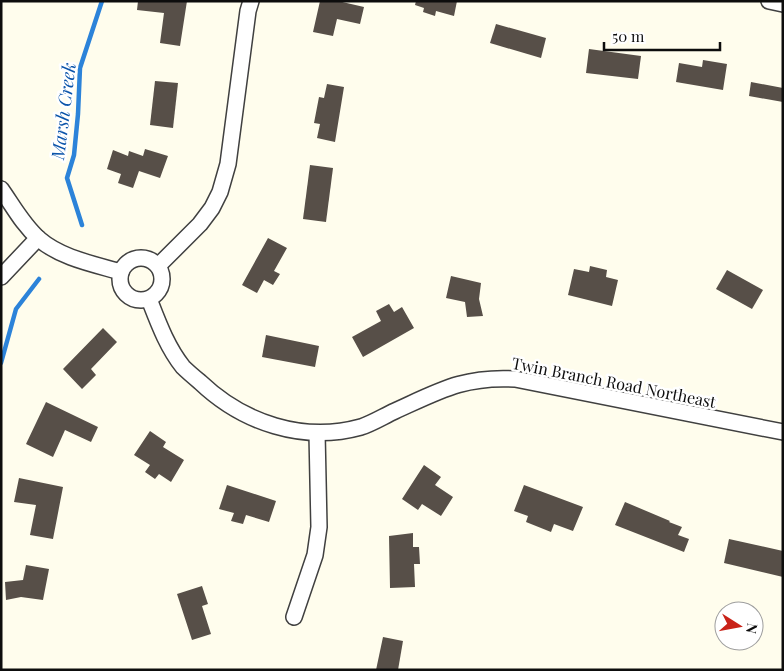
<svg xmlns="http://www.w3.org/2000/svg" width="784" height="671" viewBox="0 0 784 671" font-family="'Playfair Display',serif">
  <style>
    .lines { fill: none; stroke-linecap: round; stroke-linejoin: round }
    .stream { stroke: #2c83d9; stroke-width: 4.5 }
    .building { fill: #574f48 }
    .street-casing { stroke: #404040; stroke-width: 18 }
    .street { stroke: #fff; stroke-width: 15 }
    .labels { text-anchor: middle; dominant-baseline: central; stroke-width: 5; stroke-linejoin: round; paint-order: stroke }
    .street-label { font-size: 16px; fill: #0d0d0d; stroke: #fff }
    .water-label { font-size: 18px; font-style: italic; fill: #0b54aa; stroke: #fff }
  </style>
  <rect width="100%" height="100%" fill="#fffded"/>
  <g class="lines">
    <!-- stream -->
    <g class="stream">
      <polyline points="82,225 67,178 74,155 78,114 80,68 102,1"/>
      <polyline points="1,363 16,309 39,279"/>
    </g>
  </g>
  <!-- building -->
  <g class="building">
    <polygon points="138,1 187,1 180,46 160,43 164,13 137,10"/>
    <polygon points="320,1 338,1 364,7 360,24 337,19 333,36 313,32"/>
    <polygon points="416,1 457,1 454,16 436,11 435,16 423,12 424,8 415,5"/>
    <polygon points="496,24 546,38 541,58 490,43"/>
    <polygon points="589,49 641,56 638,79 586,73"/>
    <polygon points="703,60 727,64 723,90 676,82 679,63 702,67"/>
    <polygon points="155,81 178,83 173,128 150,125"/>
    <polygon points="751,82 783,88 783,102 749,96"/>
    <polygon points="327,84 344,87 335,142 317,138 320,124 314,123 319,97 324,98"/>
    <polygon points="145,149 168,156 160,178 139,171 133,188 118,183 121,174 107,169 113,150 128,156 129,151 143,156"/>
    <polygon points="310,165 333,168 326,222 303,219"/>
    <polygon points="268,238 287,248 274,271 280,274 273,285 264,280 257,293 242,285"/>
    <polygon points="590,266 607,270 606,277 618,280 612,306 568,295 574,269 589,272"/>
    <polygon points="727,270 763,290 752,309 716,289"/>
    <polygon points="451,276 481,283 479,299 483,316 467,317 465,302 446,298"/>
    <polygon points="389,304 394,312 402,307 414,328 363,357 352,337 381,321 376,311"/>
    <polygon points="103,328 117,342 91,369 96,375 82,389 63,369"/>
    <polygon points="266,335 319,346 315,367 262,357"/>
    <polygon points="46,402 98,427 91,442 65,430 53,457 26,444"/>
    <polygon points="150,431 166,442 163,447 184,460 171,482 159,474 155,479 145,472 150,465 134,455"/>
    <polygon points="424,465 441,477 435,485 453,497 441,516 422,504 418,510 402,499"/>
    <polygon points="19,478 63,487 53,539 30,535 36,505 14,502"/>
    <polygon points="227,485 276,501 269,522 246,515 243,524 231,521 234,513 219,509"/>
    <polygon points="524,485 583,507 573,531 554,524 551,532 526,522 528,516 514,511"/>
    <polygon points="625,502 670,521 669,522 682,527 678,535 689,539 684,552 615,525"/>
    <polygon points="413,533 413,547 419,547 420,564 414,564 415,587 390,588 389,536"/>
    <polygon points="729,539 783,551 783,577 724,563"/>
    <polygon points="26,565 49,569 43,600 21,597 6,600 5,582 23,580"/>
    <polygon points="202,586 208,604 202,606 211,634 192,640 177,594"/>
    <polygon points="383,637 403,641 398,670 376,670"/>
  </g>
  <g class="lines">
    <defs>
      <g id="street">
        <polyline points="769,1 783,4"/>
        <path d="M 1,189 C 13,206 23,225 39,239 C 61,258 93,264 121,272"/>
        <circle cx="141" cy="279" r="21"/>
        <polyline points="158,266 200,224 212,208 220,192 228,164 248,11 251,1"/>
        <polyline points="1,277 38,238"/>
        <path d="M 149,299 C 158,322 167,347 183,367 C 188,372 194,377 200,382 C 243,423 303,443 361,427 C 373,423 384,416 395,411 C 439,391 464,376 515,379 L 783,432"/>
        <polyline points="294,617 315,555 319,527 317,433"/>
      </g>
    </defs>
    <!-- street casing -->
    <use href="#street" class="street-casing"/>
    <!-- street -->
    <use href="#street" class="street"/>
  </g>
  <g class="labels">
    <!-- street labels -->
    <g class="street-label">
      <text transform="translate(614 382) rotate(11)">Twin Branch Road Northeast</text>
    </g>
    <!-- water labels -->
    <g class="water-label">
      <text transform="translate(63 111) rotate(-83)">Marsh Creek</text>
    </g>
  </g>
  <!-- border -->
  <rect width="784" height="671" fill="none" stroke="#0d0d0d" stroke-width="5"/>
  <!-- north arrow -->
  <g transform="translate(739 626) rotate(101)"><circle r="24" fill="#ffffff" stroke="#9e9e9e"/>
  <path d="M0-4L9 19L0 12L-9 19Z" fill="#c92218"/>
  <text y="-8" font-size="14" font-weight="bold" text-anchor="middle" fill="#0d0d0d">N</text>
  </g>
  <!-- scale -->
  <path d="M604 42v8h116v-8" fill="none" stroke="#0d0d0d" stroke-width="2.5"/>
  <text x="612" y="42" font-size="15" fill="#0d0d0d" stroke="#ffffff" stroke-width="4" paint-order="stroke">50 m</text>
</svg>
